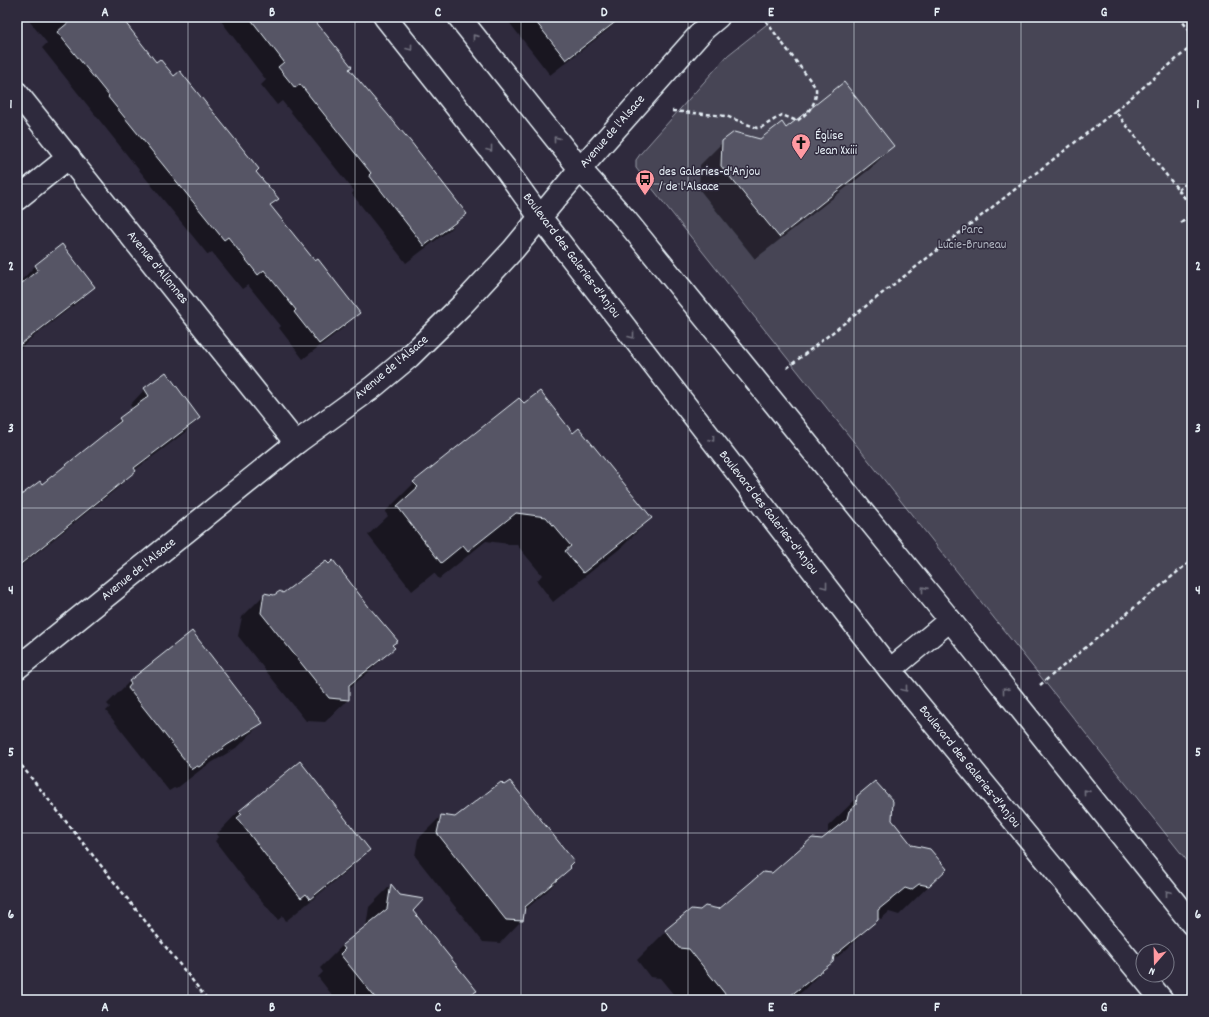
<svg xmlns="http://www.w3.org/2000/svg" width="1209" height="1017" viewBox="0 0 1209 1017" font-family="Dekko,sans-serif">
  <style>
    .green { fill: #464455; stroke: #979aa6 }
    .shadow { fill: #0007 }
    .building { fill: #575565; stroke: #e8f1f8 }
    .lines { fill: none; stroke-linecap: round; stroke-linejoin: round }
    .minor-casing { stroke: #e8f1f8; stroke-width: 25 }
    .path { stroke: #e8f1f8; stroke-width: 2.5; stroke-dasharray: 4 3; stroke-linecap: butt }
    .minor { stroke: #2f2a3d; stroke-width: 22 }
    .oneway { stroke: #70707e }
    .grid { fill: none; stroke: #e8f1f8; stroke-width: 1; stroke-opacity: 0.55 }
    .labels { text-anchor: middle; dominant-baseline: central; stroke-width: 3; stroke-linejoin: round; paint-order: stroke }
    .street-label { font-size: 13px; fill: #e8f1f8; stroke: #2f2a3d }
    .poi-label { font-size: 13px; fill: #e8f1f8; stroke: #2f2a3d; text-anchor: start }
    .park-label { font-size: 13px; fill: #afb4bf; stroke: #2f2a3d }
    .neatline { fill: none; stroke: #e8f1f8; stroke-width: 1.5 }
    .grid-label { font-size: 13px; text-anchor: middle; font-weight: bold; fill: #e8f1f8 }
  </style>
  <rect width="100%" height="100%" fill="#2f2a3d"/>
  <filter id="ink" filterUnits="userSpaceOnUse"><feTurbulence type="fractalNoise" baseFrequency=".025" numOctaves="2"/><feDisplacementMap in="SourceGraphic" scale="8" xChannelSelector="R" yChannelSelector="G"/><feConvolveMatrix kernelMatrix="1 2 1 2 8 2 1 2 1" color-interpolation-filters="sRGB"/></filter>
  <g filter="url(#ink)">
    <!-- green -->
    <polygon class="green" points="776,17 1192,17 1192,867 636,168 636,160 641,153 728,55"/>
    <!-- shadow -->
    <g class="shadow">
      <polygon points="26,17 119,17 156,63 255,172 277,199 270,207 314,263 359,313 343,328 303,359 279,328 281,326 248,285 242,289 212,252 208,255 135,165 42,48 47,43"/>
      <polygon points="218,17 311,17 351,67 348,70 466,213 448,231 406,263 352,194 354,191 282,101 277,105 261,85 266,80"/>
      <polygon points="505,17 621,17 609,29 550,75"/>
      <polygon points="786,129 893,146 870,169 755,259 699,189 700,165 723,142 761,140"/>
      <polygon points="62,246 93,287 78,302 29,340 17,352 17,289 22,285 20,282 35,266"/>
      <polygon points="145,389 199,418 184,433 135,470 120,486 17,569 17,500 42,485 105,435 120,419 133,409 130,405"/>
      <polygon points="519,399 524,405 573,435 651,518 622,547 553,602 537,581 542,575 517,545 486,541 439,579 434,573 412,591 368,535 388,516 385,512 414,483"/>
      <polygon points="265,594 274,596 283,594 369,608 397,641 392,646 393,648 371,670 348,689 348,700 325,722 306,721 238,636 242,617"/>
      <polygon points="192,632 261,723 239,746 203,768 176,789 174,788 169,791 106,711 110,707 107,704 129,682"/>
      <polygon points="858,797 891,820 912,846 946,869 899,915 889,912 881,919 877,917 877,919 847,949 832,961 803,991 791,1000 678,1000 660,978 650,977 637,960 666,931 691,910 701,911 719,910 821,840 828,834 828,826"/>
      <polygon points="239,811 369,849 346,872 286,921 283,916 278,920 251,888 215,841 219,837 217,834"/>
      <polygon points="441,816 568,866 570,868 547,891 524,911 522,920 500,943 483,942 415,856 418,839"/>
      <polygon points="391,885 475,991 467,1000 336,1000 318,977 323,972 320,968 343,945 366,927 369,907"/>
    </g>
    <!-- building -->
    <g class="building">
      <polygon points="75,17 121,17 156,62 160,59 174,76 180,71 259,169 256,172 279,199 270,205 315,261 318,259 360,313 319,344 294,312 296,310 264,270 258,275 228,237 224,240 108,97 109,96 57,32"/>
      <polygon points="249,17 312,17 352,67 349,69 411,142 467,214 424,246 369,175 371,173 300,84 295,88 278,67 284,62"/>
      <polygon points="532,17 622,17 566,60"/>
      <polygon points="844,82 894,146 779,237 721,166 722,141 734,132 760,139 782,122 786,128"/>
      <polygon points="62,244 95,287 17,347 17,287 38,270 35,265"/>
      <polygon points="166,372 200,418 134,468 136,471 17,567 17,498 40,481 42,484 121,421 119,418 149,396 144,388"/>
      <polygon points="540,391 573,433 579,428 652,518 583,573 565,551 571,546 546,517 516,513 468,551 463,545 441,563 397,506 418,487 413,482 519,398 524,403"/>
      <polygon points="333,560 369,607 398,641 392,645 395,648 349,685 349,700 329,698 261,613 264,593 274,595 280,591 283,593 326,561 329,564"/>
      <polygon points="192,631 263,723 227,745 199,767 197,766 192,769 128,688 131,684 129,681"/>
      <polygon points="300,761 370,850 310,899 306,894 301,898 275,865 274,866 237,818 242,814 239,811"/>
      <polygon points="510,781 574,861 569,866 571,868 525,907 523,921 506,920 437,833 441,815 455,817 501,782 504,785"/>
      <polygon points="875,781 893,801 892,820 912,845 930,849 947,869 929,886 919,884 911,890 905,888 878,910 878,920 834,956 833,962 785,1000 730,1000 689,949 679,948 665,930 691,909 700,910 705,906 719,909 763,872 772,873 812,838 822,839 847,819 849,811 856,805 857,796"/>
      <polygon points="391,884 400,895 424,899 413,911 477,991 460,1000 377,1000 340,954 345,949 342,945 387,909"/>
    </g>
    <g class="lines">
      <defs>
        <g id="minor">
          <polyline points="385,17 504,167 540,217 890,670 1162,1000"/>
          <polyline points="459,17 580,169 625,219 950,620 1192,924"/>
          <polyline points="17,93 296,443"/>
          <polyline points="17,199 69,157"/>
          <polyline points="17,668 296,443 373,387 409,357 461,306 513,250 580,169 705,28 718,17"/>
          <polyline points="890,670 950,620"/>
        </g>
      </defs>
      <!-- minor casing -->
      <use href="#minor" class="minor-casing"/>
      <!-- path -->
      <g class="path">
        <polyline points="1179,17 1192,34"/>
        <path d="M 672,111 L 726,116 L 757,128 L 762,127 L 782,115 L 797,121 C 809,112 817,104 816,88 L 765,20"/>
        <polyline points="1115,111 1192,46"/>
        <polyline points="1178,190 1192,179"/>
        <polyline points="1181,223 1192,214"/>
        <polyline points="787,368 1115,111 1192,207"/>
        <polyline points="1040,685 1192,560"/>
        <polyline points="17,760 208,1000"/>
      </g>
      <!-- minor -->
      <use href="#minor" class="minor"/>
    </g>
    <!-- one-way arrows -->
    <defs><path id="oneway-chevron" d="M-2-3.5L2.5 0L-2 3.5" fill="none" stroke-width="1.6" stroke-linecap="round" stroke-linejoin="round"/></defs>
    <g class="oneway">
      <use href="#oneway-chevron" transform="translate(475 37) rotate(-129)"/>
      <use href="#oneway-chevron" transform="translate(410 48) rotate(52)"/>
      <use href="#oneway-chevron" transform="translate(556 139) rotate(-129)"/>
      <use href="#oneway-chevron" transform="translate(490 149) rotate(52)"/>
      <use href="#oneway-chevron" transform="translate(632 336) rotate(52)"/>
      <use href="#oneway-chevron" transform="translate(712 439) rotate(52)"/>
      <use href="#oneway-chevron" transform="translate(825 586) rotate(52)"/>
      <use href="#oneway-chevron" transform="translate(924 589) rotate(-129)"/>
      <use href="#oneway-chevron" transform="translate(905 689) rotate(51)"/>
      <use href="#oneway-chevron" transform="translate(1005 690) rotate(-129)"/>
      <use href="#oneway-chevron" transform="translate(1086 792) rotate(-129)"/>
      <use href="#oneway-chevron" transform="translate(1168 893) rotate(-129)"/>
    </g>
  </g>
  <!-- grid -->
  <path class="grid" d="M 188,17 L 188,1000M 355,17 L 355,1000M 521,17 L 521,1000M 688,17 L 688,1000M 854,17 L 854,1000M 1021,17 L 1021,1000M 17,184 L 1192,184M 17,346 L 1192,346M 17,508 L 1192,508M 17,671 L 1192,671M 17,833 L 1192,833"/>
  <!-- icons -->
  <defs>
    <symbol id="church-pin" viewBox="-11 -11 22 30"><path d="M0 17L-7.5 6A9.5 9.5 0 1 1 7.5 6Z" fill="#ff9aa2" stroke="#2f2a3d"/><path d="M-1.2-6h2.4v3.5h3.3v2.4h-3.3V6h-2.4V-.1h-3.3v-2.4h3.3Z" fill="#111"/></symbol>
    <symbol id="bus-pin" viewBox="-11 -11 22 30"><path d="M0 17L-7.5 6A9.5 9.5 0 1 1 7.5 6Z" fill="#ff9aa2" stroke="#2f2a3d"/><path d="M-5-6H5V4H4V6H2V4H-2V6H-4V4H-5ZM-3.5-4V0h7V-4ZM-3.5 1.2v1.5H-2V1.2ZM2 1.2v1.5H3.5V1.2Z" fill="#111"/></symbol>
  </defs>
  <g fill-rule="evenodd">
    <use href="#church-pin" x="790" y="132" width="22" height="30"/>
    <use href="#bus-pin" x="634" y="168" width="22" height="30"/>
  </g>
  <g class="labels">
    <!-- street labels -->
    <g class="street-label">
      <text transform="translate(613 132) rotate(-49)">Avenue de l'Alsace</text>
      <text transform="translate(571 256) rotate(53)">Boulevard des Galeries-d'Anjou</text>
      <text transform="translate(157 268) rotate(51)">Avenue d'Allonnes</text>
      <text transform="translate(392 368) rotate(-40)">Avenue de l'Alsace</text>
      <text transform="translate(768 513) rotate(52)">Boulevard des Galeries-d'Anjou</text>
      <text transform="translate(139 570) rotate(-39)">Avenue de l'Alsace</text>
      <text transform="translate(969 767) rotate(51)">Boulevard des Galeries-d'Anjou</text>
    </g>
    <!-- poi labels -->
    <g class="poi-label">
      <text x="815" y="136">Église<tspan x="815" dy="15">Jean Xxiii</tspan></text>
      <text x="659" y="172">des Galeries-d'Anjou<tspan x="659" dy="15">/ de l'Alsace</tspan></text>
    </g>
    <!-- park labels -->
    <g class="park-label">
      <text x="972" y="230">Parc<tspan x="972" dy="15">Lucie-Bruneau</tspan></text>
    </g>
  </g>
  <!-- margin -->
  <rect width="1209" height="1017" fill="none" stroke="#2f2a3d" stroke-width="44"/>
  <!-- north arrow -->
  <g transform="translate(1155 963) rotate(200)"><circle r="19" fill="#2f2a3d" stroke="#797a88"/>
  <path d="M0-3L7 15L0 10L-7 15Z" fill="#ff9aa2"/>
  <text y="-6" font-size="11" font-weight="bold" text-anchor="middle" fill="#e8f1f8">N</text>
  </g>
  <rect x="22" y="22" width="1165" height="973" class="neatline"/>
  <g class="grid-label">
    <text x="105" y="16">A</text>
    <text x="272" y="16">B</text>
    <text x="438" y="16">C</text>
    <text x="604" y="16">D</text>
    <text x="771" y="16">E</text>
    <text x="937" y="16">F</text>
    <text x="1104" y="16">G</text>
    <text x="11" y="108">1</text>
    <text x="1198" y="108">1</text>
    <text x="11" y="270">2</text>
    <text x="1198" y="270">2</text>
    <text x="11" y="432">3</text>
    <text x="1198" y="432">3</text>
    <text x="11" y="594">4</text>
    <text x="1198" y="594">4</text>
    <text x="11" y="756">5</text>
    <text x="1198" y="756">5</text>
    <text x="11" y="918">6</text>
    <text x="1198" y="918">6</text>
    <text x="105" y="1011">A</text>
    <text x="272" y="1011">B</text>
    <text x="438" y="1011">C</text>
    <text x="604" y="1011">D</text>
    <text x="771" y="1011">E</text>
    <text x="937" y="1011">F</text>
    <text x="1104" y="1011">G</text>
  </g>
</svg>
